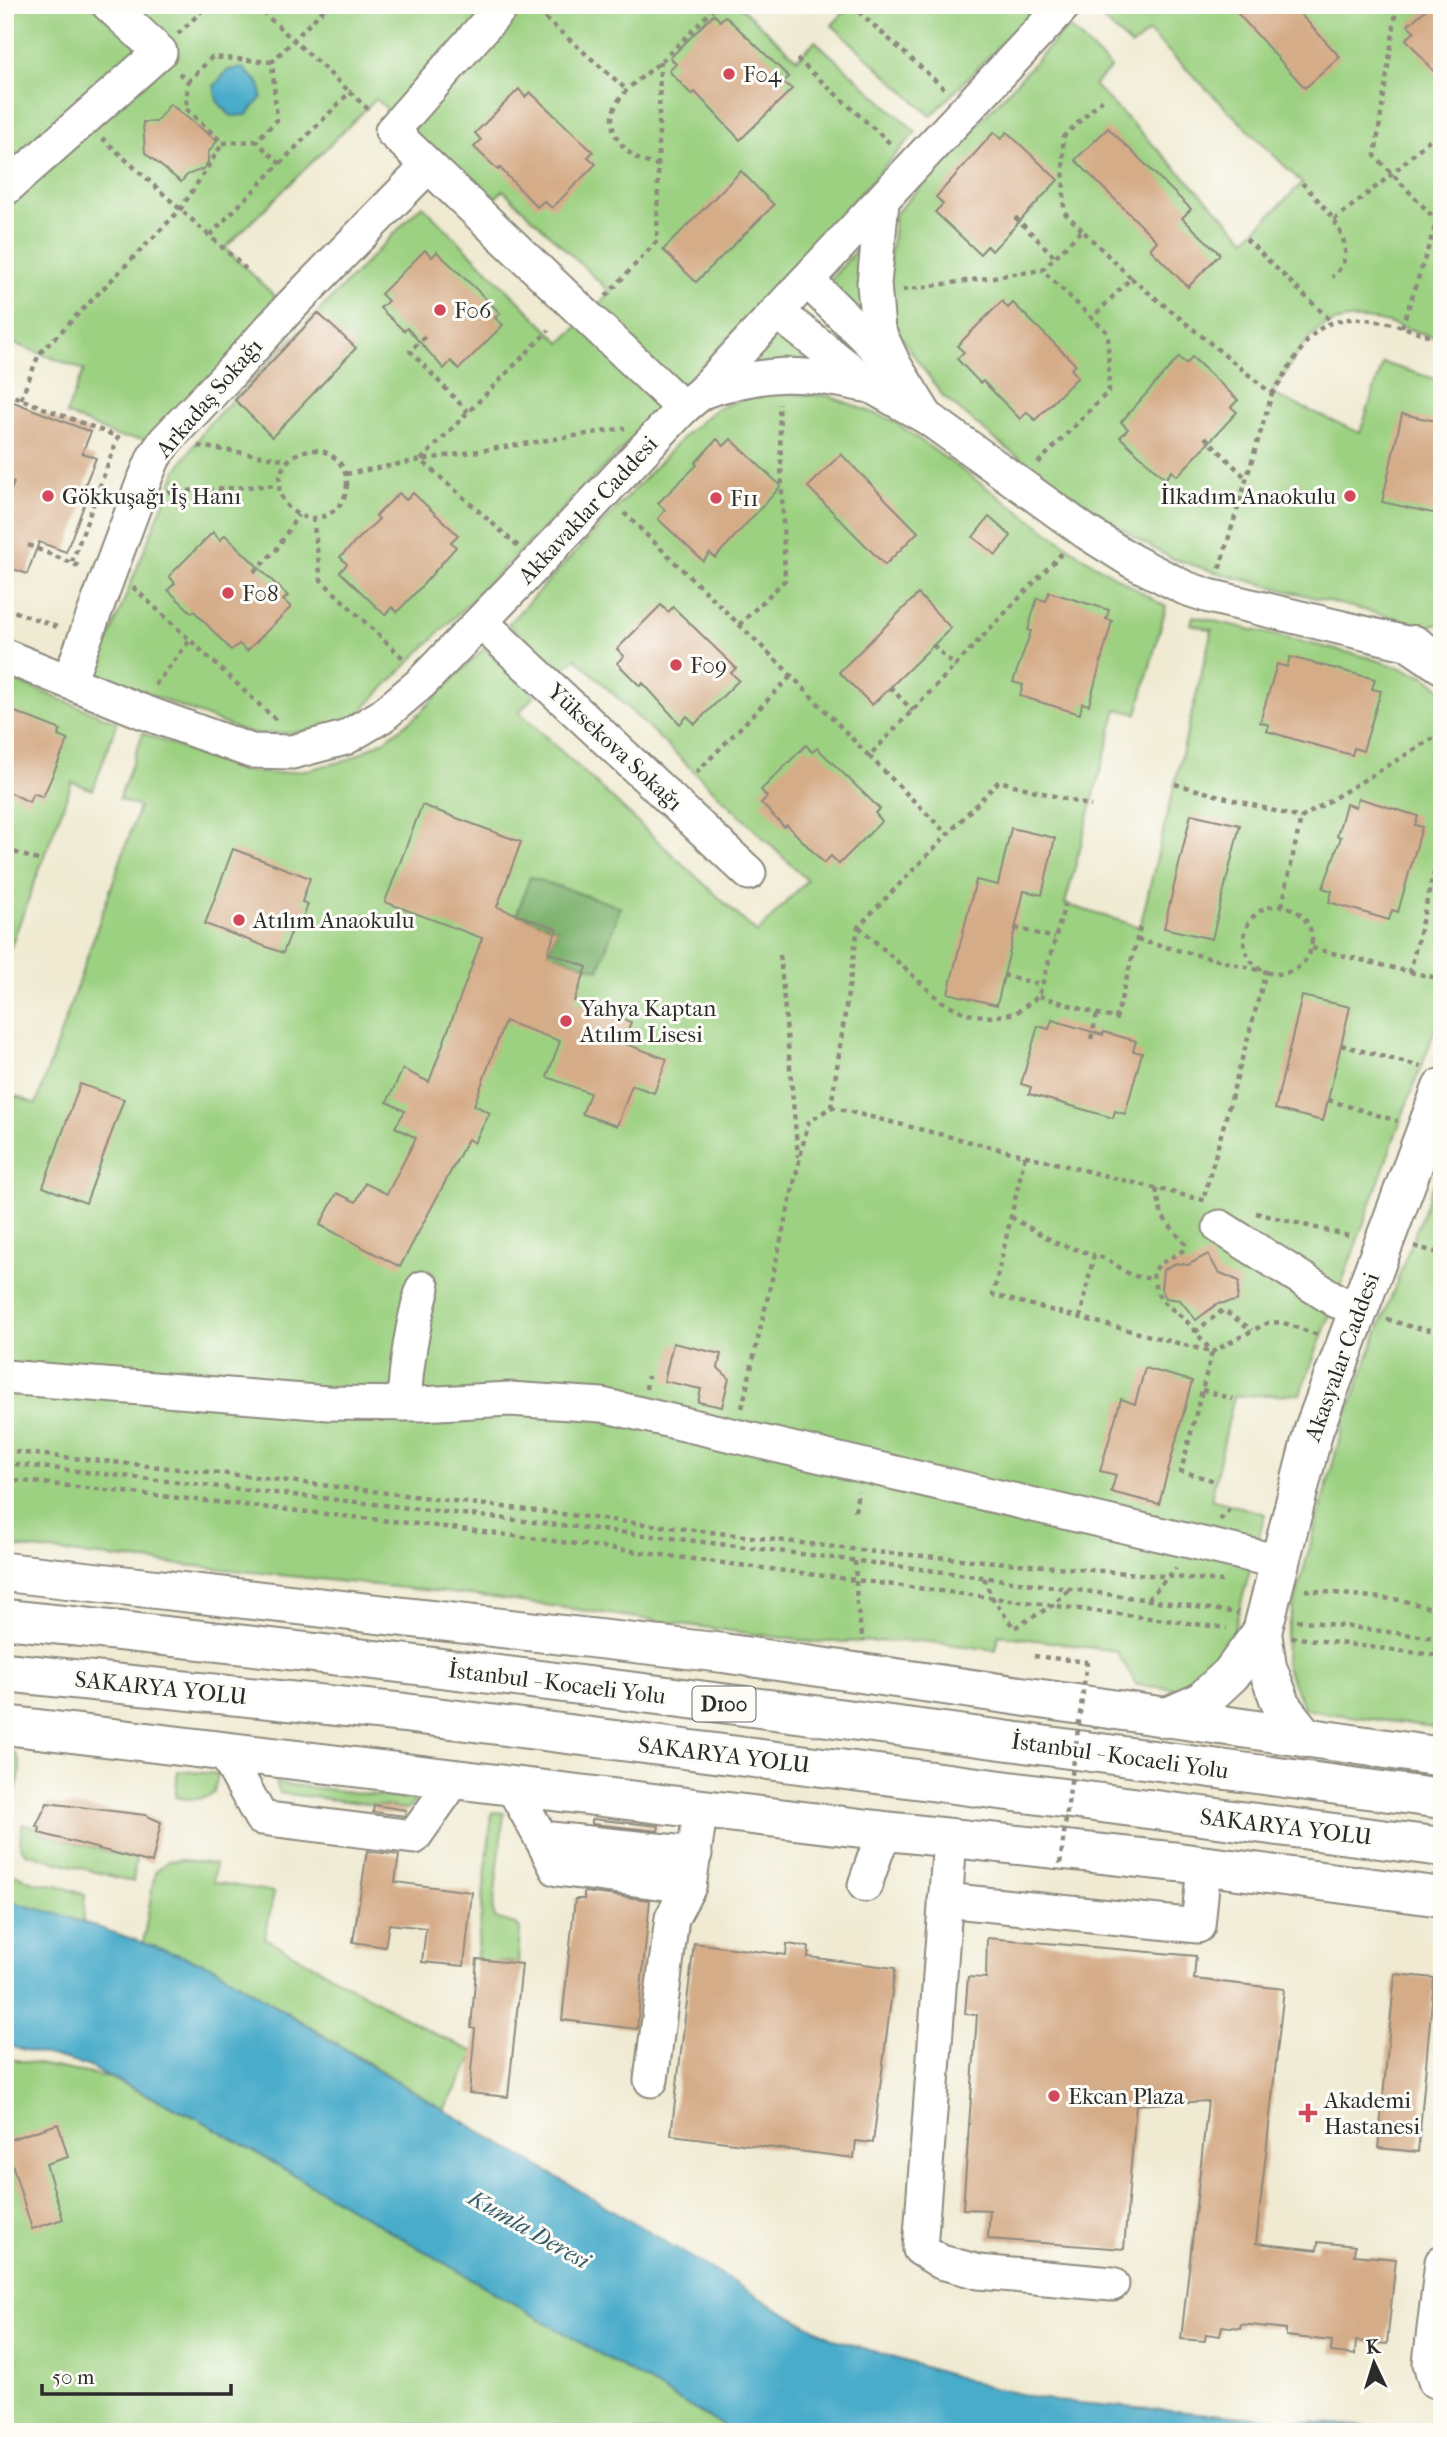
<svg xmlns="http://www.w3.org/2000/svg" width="1447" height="2437" viewBox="0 0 1447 2437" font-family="'IM FELL French Canon',serif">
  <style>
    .green { fill: #9dd182; stroke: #647e56; stroke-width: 2 }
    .forest { fill: #7eb370; stroke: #546f4e; stroke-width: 2 }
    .water { fill: #4aacca; stroke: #3a6c7a; stroke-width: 2 }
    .building { fill: #d5ac88 }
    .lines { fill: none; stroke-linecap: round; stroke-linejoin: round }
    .minor-casing { stroke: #8d8a7e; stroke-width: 37 }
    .major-casing { stroke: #8d8a7e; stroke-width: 42 }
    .highway-casing { stroke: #8d8a7e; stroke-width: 42 }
    .path { stroke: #8d8a7e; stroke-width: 4.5; stroke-dasharray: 5 5; stroke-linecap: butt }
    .minor { stroke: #fff; stroke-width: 33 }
    .major { stroke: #fff; stroke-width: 38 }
    .highway { stroke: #fff; stroke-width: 38 }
    .path-bridge { stroke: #8d8a7e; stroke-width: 4.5; stroke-dasharray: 5 5; stroke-linecap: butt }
    .poi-dot { fill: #d1495b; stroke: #fdfcf7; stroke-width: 2.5 }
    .labels { text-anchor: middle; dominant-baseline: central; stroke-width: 6; stroke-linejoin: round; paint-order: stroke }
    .shield { fill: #fdfcf7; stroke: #6a6a68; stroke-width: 2 }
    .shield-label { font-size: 21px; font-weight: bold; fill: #2b2b2b }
    .poi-label { font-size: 23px; fill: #2b2b2b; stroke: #fdfcf7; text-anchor: start }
    .street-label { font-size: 23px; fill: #2b2b2b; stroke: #fdfcf7 }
    .water-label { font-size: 24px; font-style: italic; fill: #375f6b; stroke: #fdfcf7 }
  </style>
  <rect width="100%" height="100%" fill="#fdfcf7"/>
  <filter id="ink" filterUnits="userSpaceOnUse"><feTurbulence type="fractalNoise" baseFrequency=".0143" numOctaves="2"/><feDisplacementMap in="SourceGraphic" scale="14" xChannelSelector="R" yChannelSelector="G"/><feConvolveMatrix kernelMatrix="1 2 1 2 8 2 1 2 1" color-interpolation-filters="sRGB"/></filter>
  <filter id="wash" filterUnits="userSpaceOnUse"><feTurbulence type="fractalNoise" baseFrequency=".00686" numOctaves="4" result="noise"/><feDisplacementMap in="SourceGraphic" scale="28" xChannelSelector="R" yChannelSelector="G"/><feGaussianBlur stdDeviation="1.57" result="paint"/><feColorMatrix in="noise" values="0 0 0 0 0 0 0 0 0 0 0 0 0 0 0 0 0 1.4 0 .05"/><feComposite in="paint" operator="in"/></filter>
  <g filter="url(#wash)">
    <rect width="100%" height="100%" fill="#efead1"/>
    <!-- green -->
    <g class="green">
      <polygon points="5,5 91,5 140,48 5,168"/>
      <polygon points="131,5 738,5 797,59 815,41 916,132 678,393 594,310 610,292 503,190 489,205 376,99 225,248 288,309 165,441 118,437 66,414 84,370 5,340 5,207 178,54"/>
      <polygon points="851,5 1039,5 931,116 832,25"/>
      <path d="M 1090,5 L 1442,5 L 1442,340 C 1401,327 1342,300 1309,339 C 1295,355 1284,376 1272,394 L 1360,433 L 1383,363 L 1442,381 L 1442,624 L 1426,626 L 1218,573 L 1171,558 L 1140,541 L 1003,446 L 943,396 L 895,329 L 887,285 L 895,214 L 1068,26 L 1111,68 L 1094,85 L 1246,239 L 1302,183 L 1149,32 L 1132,46 L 1089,7 Z"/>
      <polygon points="422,205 561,343 580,324 667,404 355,717 319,729 290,733 250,734 95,673 176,471 208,425"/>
      <polygon points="862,243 867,325 827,284"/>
      <polygon points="782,329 827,364 745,369"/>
      <path d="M 779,393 L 829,396 L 892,420 L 1086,559 L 1166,607 L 1137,714 L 1117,709 L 1065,904 L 1140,927 L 1212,630 L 1191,624 L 1193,616 L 1367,657 L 1425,676 L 1442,690 L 1442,1010 C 1429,1049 1413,1086 1399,1125 C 1367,1215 1334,1305 1300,1394 L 1234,1396 L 1211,1499 L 1265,1514 L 1229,1648 L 1205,1683 L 1177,1689 L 1137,1685 L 1116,1651 L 999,1635 L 996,1650 L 922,1641 L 812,1642 L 479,1596 L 5,1546 L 5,1092 L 36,1104 L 139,807 L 119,799 L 143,733 L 237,770 L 274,774 L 311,769 L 348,760 L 385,740 L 417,716 L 484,648 L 535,695 L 519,712 L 757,933 L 807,880 L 576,658 L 559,673 L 508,624 L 686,434 L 716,409 L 745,398 Z"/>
      <polygon points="5,677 117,722 93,790 72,782 5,962"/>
      <polygon points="1442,1162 1442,1728 1319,1712 1304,1708 1285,1665 1286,1636 1298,1590 1345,1419"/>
      <path d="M 5,1748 C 35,1757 12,1798 5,1818 Z"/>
      <path d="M 178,1771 L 218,1774 L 214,1793 C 202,1801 189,1800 175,1797 Z"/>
      <polygon points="276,1783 416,1800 408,1809 280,1793"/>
      <polygon points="492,1812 504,1813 493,1911 495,1918 515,1924 520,1928 518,1963 496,1961 495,1966 476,1964"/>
      <polygon points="22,1824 40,1827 39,1833 136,1859 133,1882 26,1853 20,1846"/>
      <polygon points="184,1860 215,1864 213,1882 274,1892 265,1938 439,2036 476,2053 444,2110 214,1967 143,1943 155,1872 168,1861"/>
      <polygon points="5,1870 35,1883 57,1885 85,1895 83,1922 5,1900"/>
      <polygon points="5,2058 108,2077 197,2118 733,2432 5,2432"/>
    </g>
    <!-- forest -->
    <polygon class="forest" points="530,877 620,907 599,970 555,955 545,960 557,929 517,914"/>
    <!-- water -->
    <g class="water">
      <polygon points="243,68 260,84 262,97 247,115 231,116 217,101 214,86 228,70"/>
      <polygon points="5,1900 65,1916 214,1967 379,2071 778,2309 834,2339 992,2388 1055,2401 1427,2432 733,2432 197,2118 85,2065 5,2045"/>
    </g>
    <g id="blocks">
      <!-- building -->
      <g class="building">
        <polygon points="1230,5 1292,5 1340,57 1305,88"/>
        <polygon points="1431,5 1442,5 1442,81 1406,39 1415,32 1408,25"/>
        <polygon points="714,14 720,21 725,16 764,53 789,77 783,82 792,89 740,140 695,92 692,95 669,71 676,64 670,58"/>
        <polygon points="519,89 525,97 530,92 593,152 588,157 596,164 552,208 544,201 537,207 500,168 498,170 474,147 481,140 475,133"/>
        <polygon points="170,104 217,141 208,153 208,162 203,169 187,175 181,182 145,153 143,122 156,122"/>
        <polygon points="1108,128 1191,209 1182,218 1220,254 1188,287 1150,249 1157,241 1075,160"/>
        <polygon points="994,132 1001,139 1007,132 1058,180 992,251 987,246 980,254 935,212 943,204 936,197"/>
        <polygon points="741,171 774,205 696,282 663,250"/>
        <polygon points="425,250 432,257 437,252 476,289 500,313 495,318 503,325 459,369 451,361 444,369 407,328 404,331 380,308 388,301 381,294"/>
        <polygon points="1002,301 1008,308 1013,303 1076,365 1071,369 1078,377 1035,420 1027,412 1020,419 983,381 980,383 957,359 964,352 957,346"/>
        <polygon points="318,313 356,348 272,437 235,400"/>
        <polygon points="1179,357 1186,364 1192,357 1238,400 1231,407 1237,412 1200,452 1177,476 1172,471 1165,479 1120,437 1128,429 1121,422"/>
        <polygon points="11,401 91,432 82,453 96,458 85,485 91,487 66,552 39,542 27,574 5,566 5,506 14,482 5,478 5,416"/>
        <polygon points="1402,414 1436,421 1435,426 1442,427 1442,515 1382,502"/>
        <polygon points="717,439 724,446 731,439 781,486 715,558 710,553 703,561 658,519 665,510 658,503 697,465 695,463"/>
        <polygon points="841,454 918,532 885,565 808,487"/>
        <polygon points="399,493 406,500 413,493 458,535 451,542 456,547 421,587 397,612 392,607 385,615 340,572 347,564 340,557 379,519 376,516"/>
        <polygon points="989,517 1011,536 996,555 973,537"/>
        <polygon points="213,532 220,540 225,535 288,596 283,600 291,607 247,651 239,644 231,650 194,611 192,613 168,590 175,583 169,576"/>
        <polygon points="1049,592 1109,610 1106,619 1112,621 1089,705 1082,703 1080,714 1020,696 1023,685 1013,682 1031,631 1028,630 1037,598 1046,601"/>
        <polygon points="918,594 951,628 872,705 839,672"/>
        <polygon points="661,605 668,612 673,607 736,668 731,673 739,680 695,724 687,716 680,724 643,683 640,686 617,663 624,656 617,649"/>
        <polygon points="1290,657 1375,679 1372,689 1381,691 1363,751 1354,748 1352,755 1300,741 1267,731 1269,725 1260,722 1277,664 1287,667"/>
        <polygon points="5,708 61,730 58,736 68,740 43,797 33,793 29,802 5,790"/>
        <polygon points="806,745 812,752 817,748 880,809 875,813 882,821 839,864 831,856 824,863 787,825 784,827 761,803 767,797 761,790"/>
        <polygon points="1358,798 1418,816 1415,825 1422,827 1398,912 1392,910 1389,920 1329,902 1332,891 1323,888 1341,837 1337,836 1346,804 1356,807"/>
        <polygon points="422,805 521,842 497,907 557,929 548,952 587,967 574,1001 631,1022 623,1043 667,1059 654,1093 632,1085 617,1126 582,1114 590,1093 547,1077 560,1041 505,1021 474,1105 490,1113 474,1143 468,1139 400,1267 320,1225 337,1193 356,1202 365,1183 387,1194 416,1138 395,1127 405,1111 387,1102 403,1069 429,1082 482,938 385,902"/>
        <polygon points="1191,814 1240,825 1212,939 1164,928"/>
        <polygon points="1011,828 1055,838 1042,895 1024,891 997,1005 948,993 976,880 998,885"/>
        <polygon points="233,849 310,878 302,902 308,904 299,929 293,927 283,953 205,924"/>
        <polygon points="1302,996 1350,1007 1323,1121 1275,1109"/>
        <polygon points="1052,1020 1103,1035 1104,1032 1136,1041 1133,1051 1142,1053 1125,1114 1115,1111 1113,1118 1061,1103 1029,1094 1031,1087 1021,1084 1038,1026 1049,1029"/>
        <polygon points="80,1084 124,1099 86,1203 43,1187"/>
        <polygon points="1208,1254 1218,1272 1239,1281 1237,1301 1217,1304 1196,1320 1180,1300 1166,1298 1161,1289 1163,1270 1176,1263 1188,1265"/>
        <polygon points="673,1343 721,1354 718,1368 729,1378 722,1407 698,1402 701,1389 664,1381"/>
        <polygon points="1145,1368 1192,1381 1159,1504 1111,1492 1116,1475 1100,1471 1121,1399 1135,1404"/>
        <polygon points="47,1803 145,1815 161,1822 152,1863 39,1833 40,1827 36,1826"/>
        <polygon points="374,1805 406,1810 405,1816 373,1812"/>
        <polygon points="592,1819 659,1826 658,1831 592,1824"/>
        <polygon points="367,1851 399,1855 395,1882 472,1892 464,1966 422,1962 426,1928 389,1924 385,1947 353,1942"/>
        <polygon points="584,1892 650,1900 637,2029 562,2020 575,1899 584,1899"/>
        <polygon points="987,1938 1196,1956 1194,1979 1284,1989 1256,2243 1317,2250 1318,2242 1355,2246 1354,2255 1396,2259 1387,2344 1356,2341 1355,2355 1331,2352 1332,2341 1286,2336 1286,2329 1241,2324 1240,2328 1222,2326 1220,2336 1206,2334 1205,2341 1181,2339 1208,2101 1136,2105 1124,2249 988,2239 990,2210 963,2209 977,2015 965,2014 968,1977 986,1978"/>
        <polygon points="694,1943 786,1955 787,1944 809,1947 808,1957 895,1968 873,2143 856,2141 854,2158 671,2135"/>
        <polygon points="477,1959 522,1964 508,2097 469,2093 475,2029 471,2028"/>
        <polygon points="1395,1974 1434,1978 1418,2152 1378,2148"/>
        <polygon points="58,2124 68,2157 46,2164 63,2219 32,2229 5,2141"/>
      </g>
    </g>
  </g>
  <g filter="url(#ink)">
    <use href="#blocks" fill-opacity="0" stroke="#8d8a7e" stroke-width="2"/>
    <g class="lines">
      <defs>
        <g id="minor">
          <polyline points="503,5 392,131 683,408"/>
          <polyline points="5,189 160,52 109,5"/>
          <polyline points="882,202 874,284 878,330 895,366 926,416"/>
          <polyline points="807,280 885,357"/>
          <polyline points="777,312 871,386 928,418 1086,532 1132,561 1185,588 1209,596 1414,645"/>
          <path d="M 704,391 C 768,371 800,371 864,385"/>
          <polyline points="481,622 749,873"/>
          <polyline points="5,656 141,711 251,751 292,752 345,738 382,716 421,683 521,580 683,408 702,392 1064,5"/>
          <polyline points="69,681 139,493 154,457 165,441 232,371 288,309 428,166"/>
          <polyline points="1220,1227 1337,1301 1359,1309"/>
          <polyline points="5,1377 328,1403 421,1404 509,1399 602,1405 1280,1562"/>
          <path d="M 404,1404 C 406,1364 412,1326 423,1288"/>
          <polyline points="224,1751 261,1818 414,1837 454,1780"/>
          <polyline points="512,1786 541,1838 695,1854"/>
          <polyline points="541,1838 557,1869 689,1886"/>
          <polyline points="950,1838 920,2249 941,2262 979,2272 1112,2284"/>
          <polyline points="865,1885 877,1850 886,1831"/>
          <polyline points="945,1900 1198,1926 1204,1866"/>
          <polyline points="651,2080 672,1918 689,1886 701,1808"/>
          <polyline points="1442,2262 1430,2363 1435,2381 1442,2383"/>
        </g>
        <g id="major">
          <polyline points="1414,645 1442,664"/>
          <polyline points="1165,1718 1201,1702 1231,1674 1262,1632"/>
          <polyline points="1306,1738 1283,1709 1267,1667 1262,1632 1314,1429 1442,1088"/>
        </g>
        <g id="highway">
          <polyline points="5,1572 723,1653 1442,1757"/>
          <path d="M 5,1619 C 485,1668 964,1735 1442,1799"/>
          <polyline points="5,1672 405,1713 1442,1847"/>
          <polyline points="5,1725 886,1831 1178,1862 1442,1897"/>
        </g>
      </defs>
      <!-- minor casing -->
      <use href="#minor" class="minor-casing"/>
      <!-- major casing -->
      <use href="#major" class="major-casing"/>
      <!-- highway casing -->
      <use href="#highway" class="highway-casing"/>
      <!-- path -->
      <g class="path">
        <polyline points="255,5 350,92"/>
        <polyline points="530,5 627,90"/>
        <polyline points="851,5 946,90"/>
        <polyline points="1397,5 1375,156 1437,221 1442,222"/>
        <polyline points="178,34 208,5"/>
        <polyline points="797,59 893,146"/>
        <polyline points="179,73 188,82 186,109 223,143 256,141"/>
        <polyline points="188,82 212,57 272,62"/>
        <polyline points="102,138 246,269"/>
        <polyline points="280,164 256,141 277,120 272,62 328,5"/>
        <path d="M 659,165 C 643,163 633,158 622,145 C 614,136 609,121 614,110 C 621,89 644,77 659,63 C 679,45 698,25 717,5"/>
        <path d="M 1302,183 C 1323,205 1367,248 1332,277"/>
        <polyline points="1015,217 1055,257"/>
        <polyline points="1334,220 1391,175 1442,128"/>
        <polyline points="1082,230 1064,212 1063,137 1106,96"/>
        <polyline points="210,235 350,92 371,112"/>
        <polyline points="1246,239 1331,321"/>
        <polyline points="1131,278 1272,394 1219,570"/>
        <polyline points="903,290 1042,270 1082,230 1131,278 1092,318 1042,270"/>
        <polyline points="606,296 657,241 660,62"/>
        <polyline points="1402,327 1437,221"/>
        <polyline points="425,337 410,351 468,412"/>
        <polyline points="5,393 118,437 72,562"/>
        <path d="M 1272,394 C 1284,377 1295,356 1309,339 C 1342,300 1401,327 1442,340"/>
        <polyline points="21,399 39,354 180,210 223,143"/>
        <polyline points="1205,437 1246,478"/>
        <polyline points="198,446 289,460"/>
        <circle cx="313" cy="484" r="34"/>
        <polyline points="1038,463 1109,391 1108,333 1092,318"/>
        <polyline points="346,474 421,460 625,428"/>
        <polyline points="168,492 278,485"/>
        <polyline points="624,513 781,665 869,756 1064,551"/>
        <polyline points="313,518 321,580 406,661"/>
        <polyline points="28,545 81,567"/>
        <polyline points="518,546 421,460 549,330"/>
        <polyline points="254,572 276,550 298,515"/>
        <polyline points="5,578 6,575"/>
        <polyline points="133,587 278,722"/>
        <polyline points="5,608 60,628"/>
        <polyline points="739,625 785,580 779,404"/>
        <polyline points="933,645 956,667"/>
        <polyline points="155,685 191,639"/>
        <polyline points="890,687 913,711"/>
        <polyline points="869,756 947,834"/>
        <polyline points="696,773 791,676"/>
        <polyline points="1175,784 1301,818"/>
        <polyline points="5,849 43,862"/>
        <circle cx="1278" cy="940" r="34"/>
        <polyline points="1282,906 1301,818 1442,733"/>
        <polyline points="859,927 941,1001 967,1014 992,1017 1016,1013 1039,996 1065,904"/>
        <polyline points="1015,928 1055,938"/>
        <polyline points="1137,940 1266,972 1203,1200"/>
        <polyline points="1312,948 1410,972 1433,875 1442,878"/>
        <polyline points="780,955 798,1157"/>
        <polyline points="1410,972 1442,979"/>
        <polyline points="1003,975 1042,985"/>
        <polyline points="1039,996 1116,1019 1140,927"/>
        <polyline points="1091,1039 1097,1014"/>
        <polyline points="1341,1045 1421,1067"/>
        <polyline points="1328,1100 1397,1121"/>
        <polyline points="831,1107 1207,1201"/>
        <polyline points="1025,1156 993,1295 1212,1352 1181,1471 1215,1481"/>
        <path d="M 1156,1189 L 1162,1216 L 1185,1244 L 1184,1250 L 1160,1264 L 1153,1272 C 1155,1300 1163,1301 1182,1317 C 1193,1327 1202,1340 1212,1352 L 1267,1323 L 1281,1322 L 1318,1335"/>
        <polyline points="1256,1213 1353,1237"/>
        <polyline points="1011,1217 1056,1243 1094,1255"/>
        <polyline points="1414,1246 1442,1254"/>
        <path d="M 1080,1318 L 1094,1255 C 1123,1262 1121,1279 1153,1278"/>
        <polyline points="1387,1319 1412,1327 1442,1332"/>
        <polyline points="1195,1332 1223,1310 1252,1330"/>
        <polyline points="646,1389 648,1376"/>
        <polyline points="1202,1390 1233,1399"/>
        <polyline points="742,1408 808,1123 831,1107 858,927 999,781 1091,806"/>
        <polyline points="5,1451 247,1476 876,1552 1222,1581"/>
        <path d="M 5,1463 C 417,1509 828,1552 1238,1613"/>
        <polyline points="5,1479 445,1527 1227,1628"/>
        <polyline points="855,1511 858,1491"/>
        <polyline points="1220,1520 1233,1505"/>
        <polyline points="855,1561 857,1606 863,1641"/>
        <polyline points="984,1578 991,1596 1014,1628 1055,1604 1070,1588"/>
        <polyline points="1305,1590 1401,1600 1442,1611"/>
        <polyline points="1148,1599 1176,1568"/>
        <polyline points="1297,1620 1442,1639"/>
        <polyline points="1291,1637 1442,1656"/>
        <polyline points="1034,1656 1087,1662"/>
      </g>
      <!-- minor -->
      <use href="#minor" class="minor"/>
      <!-- major -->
      <use href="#major" class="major"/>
      <!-- highway -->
      <use href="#highway" class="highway"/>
      <!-- path-bridge -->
      <polyline class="path-bridge" points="1060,1864 1087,1662"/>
    </g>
  </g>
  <!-- markers -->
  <g class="poi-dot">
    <circle cx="729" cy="74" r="7"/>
    <circle cx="440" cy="310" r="7"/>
    <circle cx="48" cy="496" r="7"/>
    <circle cx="1350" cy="496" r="7"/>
    <circle cx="716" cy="498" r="7"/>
    <circle cx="228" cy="593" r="7"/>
    <circle cx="676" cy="665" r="7"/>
    <circle cx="239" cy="920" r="7"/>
    <circle cx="566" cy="1021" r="7"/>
    <circle cx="1054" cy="2096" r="7"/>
    <path d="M1304.5 2102.5h7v7h7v7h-7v7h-7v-7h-7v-7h7z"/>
  </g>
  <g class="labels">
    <!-- shield labels -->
    <rect class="shield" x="692.5" y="1686.5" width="63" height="35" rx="5"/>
    <g class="shield-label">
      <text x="724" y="1704">D100</text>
    </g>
    <!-- poi labels -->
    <g class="poi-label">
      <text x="743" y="74">F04</text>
      <text x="454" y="310">F06</text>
      <text x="62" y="496">Gökkuşağı İş Hanı</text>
      <text x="1336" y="496" text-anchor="end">İlkadım Anaokulu</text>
      <text x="730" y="498">F11</text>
      <text x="242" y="593">F08</text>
      <text x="690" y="665">F09</text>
      <text x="253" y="920">Atılım Anaokulu</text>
      <text x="580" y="1008">Yahya Kaptan<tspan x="580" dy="26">Atılım Lisesi</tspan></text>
      <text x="1068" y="2096">Ekcan Plaza</text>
      <text x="1324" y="2100">Akademi<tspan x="1324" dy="26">Hastanesi</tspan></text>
    </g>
    <!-- street labels -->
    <g class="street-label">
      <text transform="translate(209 398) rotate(-49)">Arkadaş Sokağı</text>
      <text transform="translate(588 510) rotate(-47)">Akkavaklar Caddesi</text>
      <text transform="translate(615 747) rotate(43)">Yüksekova Sokağı</text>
      <text transform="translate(1342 1357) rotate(-70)">Akasyalar Caddesi</text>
      <text transform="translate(557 1683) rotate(7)">İstanbul - Kocaeli Yolu</text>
      <text transform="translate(161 1688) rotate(6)">SAKARYA YOLU</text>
      <text transform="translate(724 1755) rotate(7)">SAKARYA YOLU</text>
      <text transform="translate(1120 1756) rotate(8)">İstanbul - Kocaeli Yolu</text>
      <text transform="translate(1286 1827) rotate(7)">SAKARYA YOLU</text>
    </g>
    <!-- water labels -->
    <g class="water-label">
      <text transform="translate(529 2229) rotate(30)">Kumla Deresi</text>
    </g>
  </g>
  <!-- margin -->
  <rect width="1447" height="2437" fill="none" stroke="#fdfcf7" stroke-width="28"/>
  <!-- north arrow -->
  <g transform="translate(1374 2363) rotate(356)" stroke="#fdfcf7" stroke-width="5" paint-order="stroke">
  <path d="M0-5L12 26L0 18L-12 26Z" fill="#2b2b2b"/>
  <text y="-10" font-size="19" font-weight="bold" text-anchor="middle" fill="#2b2b2b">K</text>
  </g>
  <!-- scale -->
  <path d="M42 2384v10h189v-10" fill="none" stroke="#2b2b2b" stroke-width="3.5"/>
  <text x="52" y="2384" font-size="21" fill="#2b2b2b" stroke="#fdfcf7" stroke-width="5" paint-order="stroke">50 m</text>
</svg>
